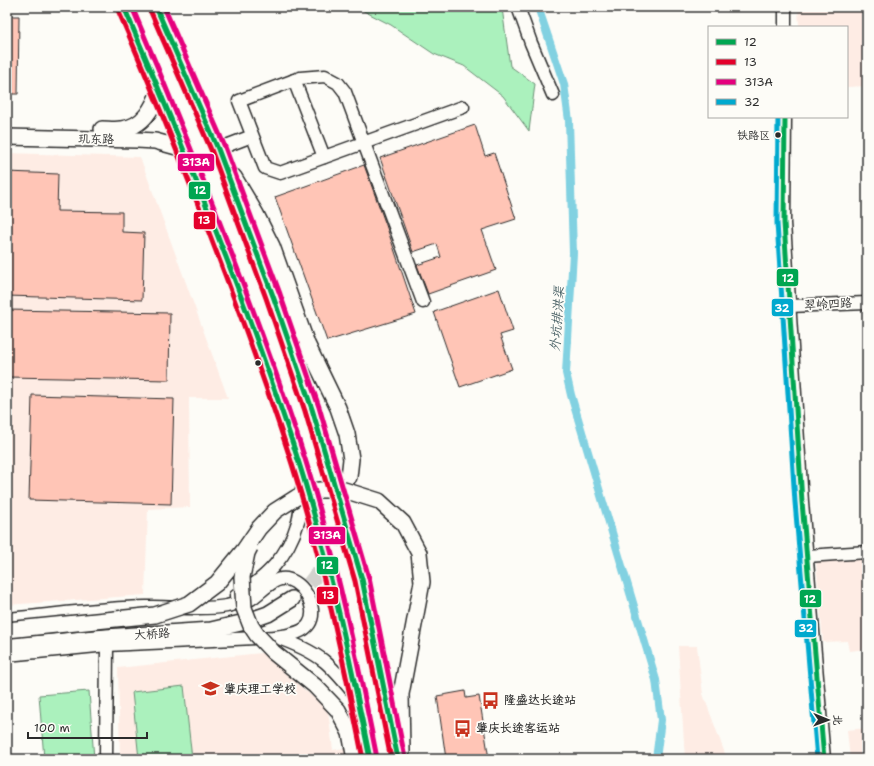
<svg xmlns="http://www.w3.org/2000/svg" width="874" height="766" viewBox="0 0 874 766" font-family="'Shantell Sans','LXGW WenKai TC',sans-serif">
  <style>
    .built { fill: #feece4 }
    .green { fill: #abf1bd; stroke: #6b8e74 }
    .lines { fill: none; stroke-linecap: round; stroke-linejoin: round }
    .canal { stroke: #82d1e1; stroke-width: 8 }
    .building { fill: #ffc5b6; stroke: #2b2b2b }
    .major-tunnel { stroke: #d3d2ce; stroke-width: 15; stroke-dasharray: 15 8; stroke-linecap: butt }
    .minor-casing { stroke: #2b2b2b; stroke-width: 15 }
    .major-casing { stroke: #2b2b2b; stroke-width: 18 }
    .highway-casing { stroke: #2b2b2b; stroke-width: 20 }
    .minor { stroke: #fdfcf7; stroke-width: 12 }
    .major { stroke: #fdfcf7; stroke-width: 15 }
    .highway { stroke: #fdfcf7; stroke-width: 17 }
    .major-bridge-casing { stroke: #2b2b2b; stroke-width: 18; stroke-linecap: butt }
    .major-bridge { stroke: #fdfcf7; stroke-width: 15 }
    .bus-1-casing { stroke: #fdfcf7; stroke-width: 8 }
    .bus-2-casing { stroke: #fdfcf7; stroke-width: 8 }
    .bus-3-casing { stroke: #fdfcf7; stroke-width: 8 }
    .bus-4-casing { stroke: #fdfcf7; stroke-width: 8 }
    .bus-1 { stroke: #00a651; stroke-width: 5 }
    .bus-2 { stroke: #e4002b; stroke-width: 5 }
    .bus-3 { stroke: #e5007d; stroke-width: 5 }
    .bus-4 { stroke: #00a9ce; stroke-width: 5 }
    .bus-dot { fill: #2b2b2b; stroke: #fdfcf7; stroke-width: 1.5 }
    .labels { text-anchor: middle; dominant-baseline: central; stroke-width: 3.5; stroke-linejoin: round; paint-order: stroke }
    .bus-label { font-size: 11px; fill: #2b2b2b; stroke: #fdfcf7; text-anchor: end }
    .street-label { font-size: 12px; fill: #2b2b2b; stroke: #fdfcf7 }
    .poi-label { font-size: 12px; font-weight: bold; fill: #2b2b2b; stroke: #fdfcf7; text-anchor: start }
    .water-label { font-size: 13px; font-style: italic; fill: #455d62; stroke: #fdfcf7 }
    .line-badge { stroke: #fdfcf7; stroke-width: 1.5 }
    .badge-label { font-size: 11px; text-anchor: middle; font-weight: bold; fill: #fff }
  </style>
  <rect width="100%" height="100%" fill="#fdfcf7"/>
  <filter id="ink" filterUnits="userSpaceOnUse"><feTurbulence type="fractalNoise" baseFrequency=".025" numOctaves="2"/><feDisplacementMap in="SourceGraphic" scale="8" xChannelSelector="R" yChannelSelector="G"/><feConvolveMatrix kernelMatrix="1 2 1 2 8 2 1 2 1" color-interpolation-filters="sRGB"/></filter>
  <g filter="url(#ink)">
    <!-- built -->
    <g class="built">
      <polygon points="798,7 867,7 867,86 847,87 847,27 799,27"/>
      <polygon points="7,153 140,157 228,398 189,398 190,507 148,509 145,595 7,605"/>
      <polygon points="867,559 867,649 849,651 847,641 823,642 816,562"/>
      <polygon points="678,646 697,646 703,694 727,759 685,759"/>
      <polygon points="262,653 328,710 333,750 350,747 352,759 120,759 118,668"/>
      <polygon points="867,728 867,759 850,759 847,730"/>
    </g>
    <!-- green -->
    <g class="green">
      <polygon points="356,7 501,7 502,8 510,66 535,84 529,131 503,96 464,66 434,54 391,25"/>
      <polygon points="184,686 192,759 139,759 132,692"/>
      <polygon points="89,691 94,759 44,759 39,695"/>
    </g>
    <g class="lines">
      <!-- canal -->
      <polyline class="canal" points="538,7 564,84 569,121 573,253 566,373 571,395 656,680 661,720 656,759"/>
    </g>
    <!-- building -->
    <g class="building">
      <polygon points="8,16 19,16 18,94 7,94"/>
      <polygon points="475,125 485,156 494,153 516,219 482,230 496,270 428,294 417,265 441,257 437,244 413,252 380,158"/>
      <polygon points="364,165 386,225 416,314 327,341 275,197"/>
      <polygon points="7,172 58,174 57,211 122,212 122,232 144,233 142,300 7,296"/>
      <polygon points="499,289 513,331 500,335 512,369 460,387 434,312"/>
      <polygon points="7,310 170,313 169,380 7,377"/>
      <polygon points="32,395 174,399 171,504 29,500"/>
      <polygon points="465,691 466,698 479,696 489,759 446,759 437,696"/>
    </g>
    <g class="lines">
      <!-- major-tunnel -->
      <path class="major-tunnel" d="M 292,599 C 297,594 304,590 309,584 C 327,563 337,537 343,510"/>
      <defs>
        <g id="minor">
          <polyline points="518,7 531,43 553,95"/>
          <polyline points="785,27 785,7"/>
          <polyline points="294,80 324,157"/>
          <polyline points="785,117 784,223 802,502 824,759"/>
          <polyline points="218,149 252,136"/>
          <polyline points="423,302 345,92 338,83 325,76 300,78 239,101 265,168 280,173 463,107"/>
          <polyline points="789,306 867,303"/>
          <polyline points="807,556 867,552"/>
          <path d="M 236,596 C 267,578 288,556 298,522 C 301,511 301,499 302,488"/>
          <path d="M 7,619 C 53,615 99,608 146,607 C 173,606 200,611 227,606 C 235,604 244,602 251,599 C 259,594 271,580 281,579 C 300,576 320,607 309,624 C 303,634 286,635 276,637 L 107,645 L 7,655"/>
          <path d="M 276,637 C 293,643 310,650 324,661 C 336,671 346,684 356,696"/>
          <polyline points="106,759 107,645"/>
        </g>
        <g id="major">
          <path d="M 102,129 C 108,129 115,130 121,129 C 144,127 153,107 160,89"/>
          <polyline points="7,137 137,140 155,141 184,149"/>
          <polyline points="234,177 256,214 272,246 307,344 338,408 347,434 351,459 349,477"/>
          <polyline points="7,646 106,637 211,630 245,622 268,614 292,599"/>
          <polyline points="401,694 402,752"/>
        </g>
        <g id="highway">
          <path d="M 124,7 C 171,114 214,223 254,333 C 271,380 288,428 303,476 C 331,569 351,664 370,759"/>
          <polyline points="156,7 218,149 273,296 312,409 362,579 398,759"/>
        </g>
      </defs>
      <!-- minor casing -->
      <use href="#minor" class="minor-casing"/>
      <!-- major casing -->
      <use href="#major" class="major-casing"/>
      <!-- highway casing -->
      <use href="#highway" class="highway-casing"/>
      <!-- minor -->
      <use href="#minor" class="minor"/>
      <!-- major -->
      <use href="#major" class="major"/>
      <!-- highway -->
      <use href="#highway" class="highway"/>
      <defs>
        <g id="major-bridge">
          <polyline points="250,547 247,553 242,577 244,608 251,626 257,635 273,652 315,686 338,710 350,733 355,759"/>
          <polyline points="7,630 155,615 189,604 217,583 244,550 259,528 275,511 297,497 319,490 344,490 379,501 403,523 419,553 422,582 401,694"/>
        </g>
      </defs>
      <!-- major-bridge casing -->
      <use href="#major-bridge" class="major-bridge-casing"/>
      <!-- major-bridge -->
      <use href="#major-bridge" class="major-bridge"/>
      <defs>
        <g id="bus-1">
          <path d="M 124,7 C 167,107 208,208 246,310 C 266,365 286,420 303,476 C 331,569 351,664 370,759"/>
          <polyline points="156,7 218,149 273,296 312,409 362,579 398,759"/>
          <polyline points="785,117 784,223 802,502 824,759"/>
        </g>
        <g id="bus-2">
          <path d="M 118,10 C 161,109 201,210 239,312 C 259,367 279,421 296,477 C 324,569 344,664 363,759"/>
          <polyline points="150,10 212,152 266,298 305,411 355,581 391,759"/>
        </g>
        <g id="bus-3">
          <path d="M 132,7 C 175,107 215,208 253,310 C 273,364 293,419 310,475 C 338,568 358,663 377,758"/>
          <polyline points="164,7 225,147 280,294 319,407 369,578 405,758"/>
        </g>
        <polyline id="bus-4" points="778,117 777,223 795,502 817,759"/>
      </defs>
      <!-- bus-1 casing -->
      <use href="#bus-1" class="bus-1-casing"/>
      <!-- bus-2 casing -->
      <use href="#bus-2" class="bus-2-casing"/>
      <!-- bus-3 casing -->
      <use href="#bus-3" class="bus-3-casing"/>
      <!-- bus-4 casing -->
      <use href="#bus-4" class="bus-4-casing"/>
      <!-- bus-1 -->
      <use href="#bus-1" class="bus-1"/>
      <!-- bus-2 -->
      <use href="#bus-2" class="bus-2"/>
      <!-- bus-3 -->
      <use href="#bus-3" class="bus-3"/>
      <!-- bus-4 -->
      <use href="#bus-4" class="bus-4"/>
    </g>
  </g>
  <!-- icons -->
  <defs>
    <symbol id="school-bare" viewBox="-9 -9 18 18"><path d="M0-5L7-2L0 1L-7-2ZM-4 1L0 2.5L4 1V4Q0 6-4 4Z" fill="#c8321e" stroke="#fdfcf7" stroke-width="2.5" paint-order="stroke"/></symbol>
    <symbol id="bus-bare" viewBox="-9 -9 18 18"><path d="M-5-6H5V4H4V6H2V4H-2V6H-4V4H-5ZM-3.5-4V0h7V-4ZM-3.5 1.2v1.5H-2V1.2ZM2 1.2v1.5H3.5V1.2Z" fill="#c8321e" stroke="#fdfcf7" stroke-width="2.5" paint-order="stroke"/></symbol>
  </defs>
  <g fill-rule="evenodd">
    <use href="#school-bare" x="198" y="676" width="25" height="25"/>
    <use href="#bus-bare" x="478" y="688" width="25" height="25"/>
    <use href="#bus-bare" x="450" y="716" width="25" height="25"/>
  </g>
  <!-- markers -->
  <g class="bus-dot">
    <circle cx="778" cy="135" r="3.5"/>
    <circle cx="258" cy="363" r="3.5"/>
  </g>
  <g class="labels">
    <!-- bus labels -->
    <g class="bus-label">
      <text x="770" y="135">铁路区</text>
    </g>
    <!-- street labels -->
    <g class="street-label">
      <text transform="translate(96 139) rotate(1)">玑东路</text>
      <text transform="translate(828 304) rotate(-3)">翠岭四路</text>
      <text transform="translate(152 634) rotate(-4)">大桥路</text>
    </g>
    <!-- poi labels -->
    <g class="poi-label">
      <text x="224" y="689">肇庆理工学校</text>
      <text x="504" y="700">隆盛达长途站</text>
      <text x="476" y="728">肇庆长途客运站</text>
    </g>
    <!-- water labels -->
    <g class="water-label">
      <text transform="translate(557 319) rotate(-86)">外坑排洪渠</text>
    </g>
  </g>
  <g class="line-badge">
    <rect x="177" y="153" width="38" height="19" rx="4" fill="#e5007d"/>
    <rect x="188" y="181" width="23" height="19" rx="4" fill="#00a651"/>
    <rect x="193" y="211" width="23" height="19" rx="4" fill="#e4002b"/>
    <rect x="776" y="268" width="23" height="19" rx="4" fill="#00a651"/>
    <rect x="771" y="298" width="23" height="19" rx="4" fill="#00a9ce"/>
    <rect x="308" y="526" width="38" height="19" rx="4" fill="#e5007d"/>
    <rect x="316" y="556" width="23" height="19" rx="4" fill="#00a651"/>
    <rect x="316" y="586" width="23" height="19" rx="4" fill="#e4002b"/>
    <rect x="799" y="589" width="23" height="19" rx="4" fill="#00a651"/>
    <rect x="794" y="619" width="23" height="19" rx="4" fill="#00a9ce"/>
  </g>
  <g class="badge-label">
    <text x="196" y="166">313A</text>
    <text x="200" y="194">12</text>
    <text x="204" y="224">13</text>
    <text x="788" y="282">12</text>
    <text x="782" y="312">32</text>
    <text x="327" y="539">313A</text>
    <text x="327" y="569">12</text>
    <text x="328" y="599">13</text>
    <text x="810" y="603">12</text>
    <text x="806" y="632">32</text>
  </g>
  <!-- margin -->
  <rect width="874" height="766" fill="none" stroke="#fdfcf7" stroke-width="24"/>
  <rect x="12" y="12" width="850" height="742" fill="none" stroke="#2b2b2b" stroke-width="1.5" filter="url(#ink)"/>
  <!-- legend -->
  <rect x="708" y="26" width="140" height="92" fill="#fdfcf7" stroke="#a9a8a5"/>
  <rect x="716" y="39" width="20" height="6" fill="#00a651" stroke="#a9a8a5"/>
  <text x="744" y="46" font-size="12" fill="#2b2b2b">12</text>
  <rect x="716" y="59" width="20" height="6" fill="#e4002b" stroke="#a9a8a5"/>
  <text x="744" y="66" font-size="12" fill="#2b2b2b">13</text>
  <rect x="716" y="79" width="20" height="6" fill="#e5007d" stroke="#a9a8a5"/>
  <text x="744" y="86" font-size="12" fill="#2b2b2b">313A</text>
  <rect x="716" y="99" width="20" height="6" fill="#00a9ce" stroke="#a9a8a5"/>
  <text x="744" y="106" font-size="12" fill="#2b2b2b">32</text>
  <!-- north arrow -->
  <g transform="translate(828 720) rotate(91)" stroke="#fdfcf7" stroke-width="3" paint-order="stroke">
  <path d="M0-3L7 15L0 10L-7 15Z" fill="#2b2b2b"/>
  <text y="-6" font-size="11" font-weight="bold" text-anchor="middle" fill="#2b2b2b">北</text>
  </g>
  <!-- scale -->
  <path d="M28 732v6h119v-6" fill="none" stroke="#2b2b2b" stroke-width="2"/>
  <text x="34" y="732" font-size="12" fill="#2b2b2b" stroke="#fdfcf7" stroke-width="3" paint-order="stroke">100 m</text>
</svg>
